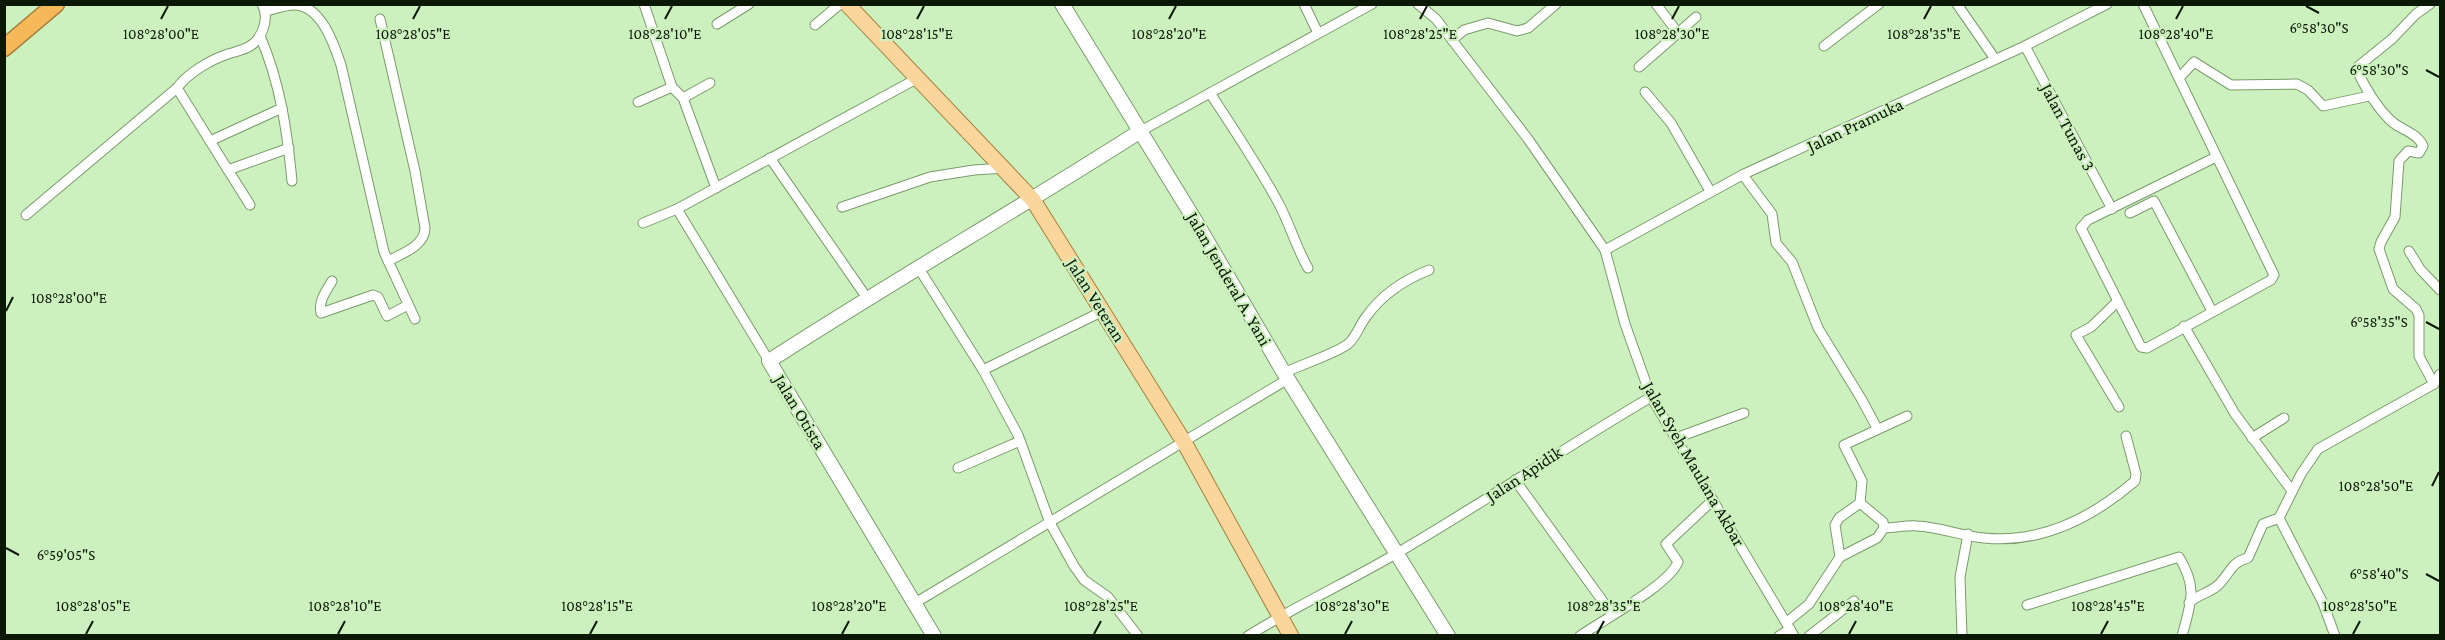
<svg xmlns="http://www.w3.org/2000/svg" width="2445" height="640" viewBox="0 0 2445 640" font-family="'Crimson Pro',serif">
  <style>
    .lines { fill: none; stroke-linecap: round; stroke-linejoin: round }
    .street-casing { stroke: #7a9b6b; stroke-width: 11 }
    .secondary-casing { stroke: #7a9b6b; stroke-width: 16 }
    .primary-casing { stroke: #a4813d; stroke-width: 17 }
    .highway-casing { stroke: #a4813d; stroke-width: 19 }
    .street { stroke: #fff; stroke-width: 9 }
    .secondary { stroke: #fff; stroke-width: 14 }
    .primary { stroke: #fad59c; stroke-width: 15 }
    .highway { stroke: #f6b95a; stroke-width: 16 }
    .ticks { fill: none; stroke: #0b1806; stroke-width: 2 }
    .labels { text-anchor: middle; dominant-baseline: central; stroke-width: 4.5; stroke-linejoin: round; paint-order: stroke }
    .street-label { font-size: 18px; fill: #0b1806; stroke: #cdf1be }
    .ticks-label { font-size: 15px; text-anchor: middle; fill: #0b1806; stroke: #cdf1be; stroke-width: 4.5; stroke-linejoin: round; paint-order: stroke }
  </style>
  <rect width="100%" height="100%" fill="#cdf1be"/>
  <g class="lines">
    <defs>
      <g id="street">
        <polyline points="644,4 672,87 683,98 716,188"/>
        <polyline points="1304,4 1318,33"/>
        <polyline points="1418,4 1436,19 1528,139 1605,250 1625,324 1651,397 1794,636"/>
        <polyline points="1656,4 1678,33 1696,17"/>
        <polyline points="1957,4 1995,59"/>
        <polyline points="2143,4 2274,275 2271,280 2147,348 2141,347 2081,228 2088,220 2216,157"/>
        <path d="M 2430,4 L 2416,14 L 2392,39 L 2356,68 C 2365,88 2375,105 2390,120 C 2400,130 2417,132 2423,146 L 2419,153 L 2408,151 L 2399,161 L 2395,217 L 2381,242 L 2379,249 L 2393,289 L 2416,309 L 2419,315 L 2419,356 L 2434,384"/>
        <path d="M 266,11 C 275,9 285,5 294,5 C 321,5 334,44 341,65 L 384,252 L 415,319"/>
        <path d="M 380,19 L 415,171 L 425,228 C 425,246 401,254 388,261"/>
        <polyline points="717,24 749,4"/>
        <polyline points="815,25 840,4"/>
        <path d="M 260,36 C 280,82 287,130 292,181"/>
        <polyline points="1452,40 1464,30 1488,23 1517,31 1528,28 1556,4"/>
        <polyline points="1824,46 1879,4"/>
        <polyline points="2025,46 2112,209"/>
        <polyline points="1639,67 1678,33"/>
        <polyline points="2179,78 2194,62 2231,85 2297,84 2308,90 2323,106 2369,96"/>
        <polyline points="177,88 228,170 289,148"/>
        <polyline points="1645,92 1671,123 1710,191"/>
        <path d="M 1210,93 C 1234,130 1258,165 1279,204 C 1290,225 1296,247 1308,268"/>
        <polyline points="683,98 710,83"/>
        <polyline points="638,102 672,87"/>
        <polyline points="1139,132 1372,4"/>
        <polyline points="210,141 282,108"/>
        <polyline points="770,158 867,298"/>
        <polyline points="228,170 250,205"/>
        <polyline points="1743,175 1772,214 1776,243 1792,262 1818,328 1862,400 1877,428"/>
        <polyline points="842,207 930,177 974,170 1005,168"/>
        <polyline points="677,209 769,361"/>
        <polyline points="2130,213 2154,201 2212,311"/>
        <path d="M 26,215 L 177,88 C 188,73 210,60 228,54 C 237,51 247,50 254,43 C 264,34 269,16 262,4"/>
        <polyline points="643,223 677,209 918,78"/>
        <polyline points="1605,250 1744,174 2025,46 2107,4"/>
        <polyline points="2409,251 2420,269 2440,290"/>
        <polyline points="918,267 983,370 1018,435 1050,523 1074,566 1084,580 1108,597 1138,636"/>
        <path d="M 332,281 C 326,291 318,302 321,313 L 373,295 L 378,297 L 387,316 L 408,305"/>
        <polyline points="2117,302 2091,327 2076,335 2119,407"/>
        <polyline points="2184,326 2235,414 2292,491"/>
        <polyline points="983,370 1103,311"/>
        <path d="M 1284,373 C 1300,365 1337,353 1348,344 C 1357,336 1359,326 1366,317 C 1382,294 1404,280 1429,270"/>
        <polyline points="1676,438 1744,413"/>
        <polyline points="2252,438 2284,418"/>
        <polyline points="958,468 1020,441"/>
        <polyline points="1515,480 1612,614"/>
        <polyline points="2279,518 2323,603 2335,636"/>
        <path d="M 1884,528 C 1895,528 1906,525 1917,526 C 1940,527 1962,536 1984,538 C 2041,544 2093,517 2135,481 L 2136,474 L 2126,436"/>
        <polyline points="1840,557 1835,525 1839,518 1860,503"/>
        <polyline points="915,603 1288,379"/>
        <path d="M 2189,603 C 2197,595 2209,593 2217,586 C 2230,575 2230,562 2248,558 L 2263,524 L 2279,518 L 2301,474 L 2318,449 L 2434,384 L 2440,374"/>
        <path d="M 2027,605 L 2179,557 C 2198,588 2191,602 2182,636"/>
        <polyline points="1787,622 1809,604 1840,557 1877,538 1884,528 1883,522 1860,503 1862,481 1844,445 1907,416"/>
        <path d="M 1248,636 C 1297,605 1350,581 1399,552 C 1484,502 1566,447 1651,397"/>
        <path d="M 1580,636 C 1604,619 1668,586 1678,562 L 1666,544 L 1713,500"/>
        <polyline points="1779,636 1790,629"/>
        <polyline points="1809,636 1854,601"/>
        <polyline points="1962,636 1960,577 1968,534"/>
      </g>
      <g id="secondary">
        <polyline points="1062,4 1196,222 1284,373 1448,636"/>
        <path d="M 934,636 L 769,361 C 891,282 1017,210 1139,132"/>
      </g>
      <polyline id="primary" points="847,4 1033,200 1184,442 1291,636"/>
      <polyline id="highway" points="4,48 56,4"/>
    </defs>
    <!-- street casing -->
    <use href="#street" class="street-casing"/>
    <!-- secondary casing -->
    <use href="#secondary" class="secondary-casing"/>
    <!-- primary casing -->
    <use href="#primary" class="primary-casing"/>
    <!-- highway casing -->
    <use href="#highway" class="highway-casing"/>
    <!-- street -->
    <use href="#street" class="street"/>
    <!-- secondary -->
    <use href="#secondary" class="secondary"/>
    <!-- primary -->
    <use href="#primary" class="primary"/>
    <!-- highway -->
    <use href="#highway" class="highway"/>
  </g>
  <!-- ticks -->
  <path class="ticks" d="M 2306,6 L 2319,13M 161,19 L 168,6M 413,19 L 420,6M 665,19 L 672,6M 917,19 L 924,6M 1169,19 L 1176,6M 1420,19 L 1427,6M 1672,19 L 1679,6M 1924,19 L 1931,6M 2176,19 L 2183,6M 2426,70 L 2439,77M 6,311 L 13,297M 2426,322 L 2439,329M 2432,486 L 2439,472M 6,548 L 19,555M 2426,574 L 2439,581M 86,634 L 93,621M 338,634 L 345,621M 590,634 L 597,621M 842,634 L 849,621M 1094,634 L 1101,621M 1345,634 L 1352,621M 1597,634 L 1604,621M 1849,634 L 1856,621M 2101,634 L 2108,621M 2353,634 L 2360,621"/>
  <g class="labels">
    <!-- street labels -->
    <g class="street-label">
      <text transform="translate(1855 125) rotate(-25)">Jalan Pramuka</text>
      <text transform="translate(2068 127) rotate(62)">Jalan Tunas 3</text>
      <text transform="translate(1229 279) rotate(60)">Jalan Jenderal A. Yani</text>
      <text transform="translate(1096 300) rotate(58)">Jalan Veteran</text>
      <text transform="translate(800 412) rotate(59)">Jalan Otista</text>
      <text transform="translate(1694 464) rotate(60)">Jalan Syeh Maulana Akbar</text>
      <text transform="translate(1524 474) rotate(-33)">Jalan Apidik</text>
    </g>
  </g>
  <g class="ticks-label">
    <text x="2319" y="33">6°58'30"S</text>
    <text x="161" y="39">108°28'00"E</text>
    <text x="413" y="39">108°28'05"E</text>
    <text x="665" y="39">108°28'10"E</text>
    <text x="917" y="39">108°28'15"E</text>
    <text x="1169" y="39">108°28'20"E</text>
    <text x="1420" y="39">108°28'25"E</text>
    <text x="1672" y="39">108°28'30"E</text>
    <text x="1924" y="39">108°28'35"E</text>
    <text x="2176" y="39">108°28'40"E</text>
    <text x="2379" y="75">6°58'30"S</text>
    <text x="69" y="303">108°28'00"E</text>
    <text x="2379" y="327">6°58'35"S</text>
    <text x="2376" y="491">108°28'50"E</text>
    <text x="66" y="560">6°59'05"S</text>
    <text x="2379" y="579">6°58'40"S</text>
    <text x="93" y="611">108°28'05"E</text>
    <text x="345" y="611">108°28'10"E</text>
    <text x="597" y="611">108°28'15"E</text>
    <text x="849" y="611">108°28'20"E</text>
    <text x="1101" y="611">108°28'25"E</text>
    <text x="1352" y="611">108°28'30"E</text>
    <text x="1604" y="611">108°28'35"E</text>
    <text x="1856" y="611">108°28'40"E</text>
    <text x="2108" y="611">108°28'45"E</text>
    <text x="2360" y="611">108°28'50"E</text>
  </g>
  <!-- border -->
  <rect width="2445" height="640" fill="none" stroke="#0b1806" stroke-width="12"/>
</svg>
